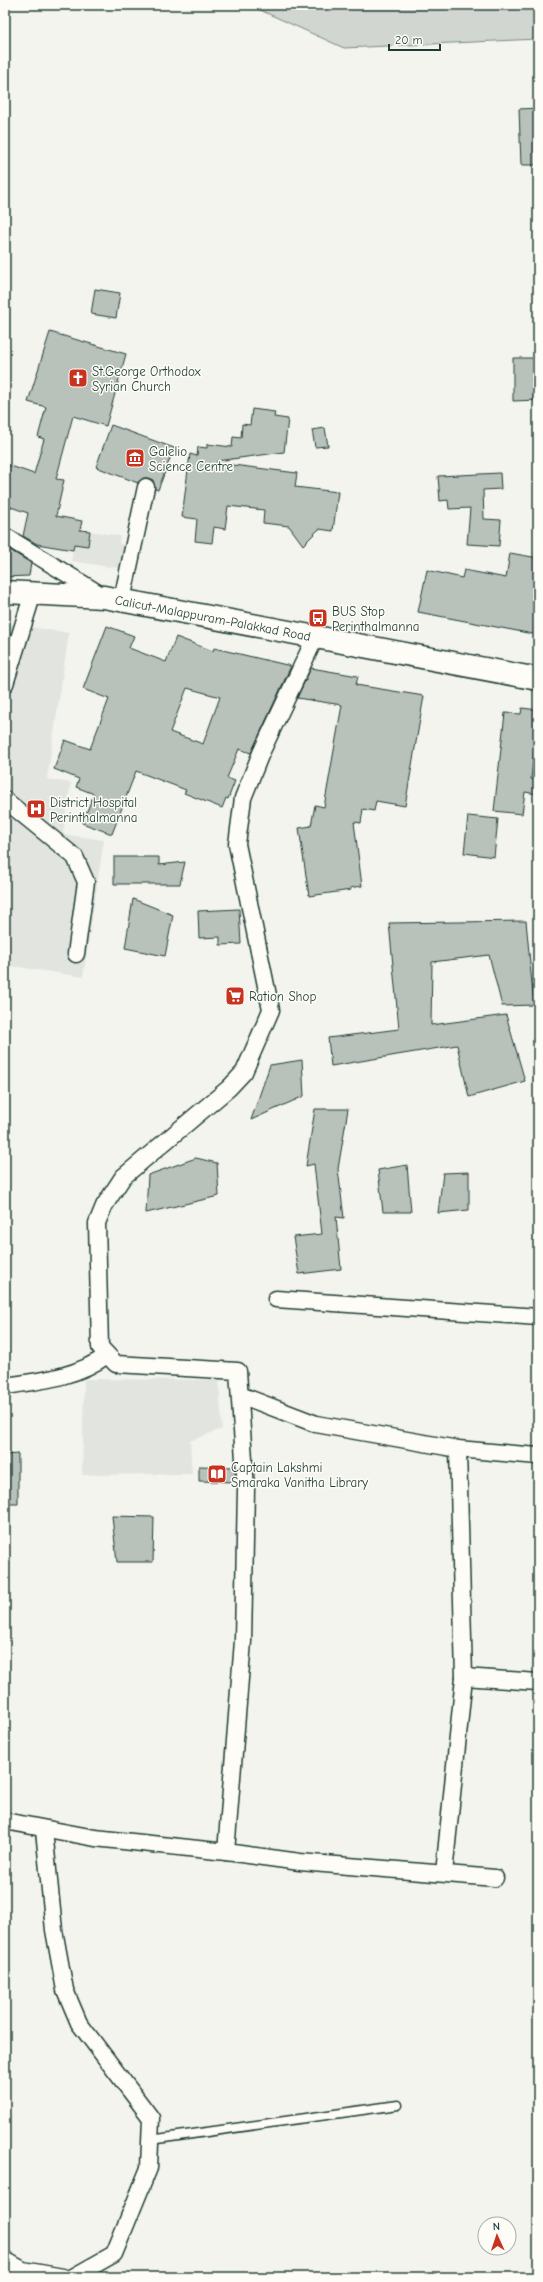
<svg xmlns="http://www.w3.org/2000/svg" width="543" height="2282" viewBox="0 0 543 2282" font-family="'Comic Neue',sans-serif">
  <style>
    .built { fill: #e2e5df }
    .green { fill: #d1d6d1; stroke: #788a82 }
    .building { fill: #b9c1bb; stroke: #1f3d34; fill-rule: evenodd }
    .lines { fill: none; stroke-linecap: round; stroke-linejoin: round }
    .lane-casing { stroke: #1f3d34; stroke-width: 11 }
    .street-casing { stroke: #1f3d34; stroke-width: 19 }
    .highway-casing { stroke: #1f3d34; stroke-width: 25 }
    .lane { stroke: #fdfcf7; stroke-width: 8 }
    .street { stroke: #fdfcf7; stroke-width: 16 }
    .highway { stroke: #fdfcf7; stroke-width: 22 }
    .labels { text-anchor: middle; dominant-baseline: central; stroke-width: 3; stroke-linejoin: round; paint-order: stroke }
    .poi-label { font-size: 13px; fill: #1f3d34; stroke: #fdfcf7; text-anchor: start }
    .street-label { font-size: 13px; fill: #1f3d34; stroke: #fdfcf7 }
  </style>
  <rect width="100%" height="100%" fill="#f4f4ef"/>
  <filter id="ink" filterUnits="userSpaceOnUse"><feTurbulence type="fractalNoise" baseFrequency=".025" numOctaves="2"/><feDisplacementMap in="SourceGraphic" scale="8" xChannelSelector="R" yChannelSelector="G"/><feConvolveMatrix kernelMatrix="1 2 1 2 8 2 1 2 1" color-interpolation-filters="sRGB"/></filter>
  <g filter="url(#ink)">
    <!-- built -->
    <g class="built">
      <polygon points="90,531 120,536 119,544 127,545 123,569 71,561 74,544 88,546"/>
      <polygon points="5,623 69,633 47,779 71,783 63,834 104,840 83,977 5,965"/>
      <polygon points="84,1379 219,1380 222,1429 190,1441 192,1474 82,1475"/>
    </g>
    <!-- green -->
    <polygon class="green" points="249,5 538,5 538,39 344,48"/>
    <!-- building -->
    <g class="building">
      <polygon points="538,108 538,165 521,165 519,109"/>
      <polygon points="95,289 120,293 116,318 91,314"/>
      <polygon points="50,332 126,354 106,426 73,416 56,479 64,480 56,516 82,521 80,530 90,531 88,546 74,544 73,550 37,544 23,536 28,513 5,505 5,464 34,474 44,439 38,437 46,407 28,402"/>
      <polygon points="513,358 538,358 538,400 513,401"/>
      <polygon points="252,409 275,412 274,417 288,419 284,452 217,461 217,463 297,473 295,487 338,492 333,531 319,529 303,545 289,526 263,523 264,510 228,506 225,529 214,527 212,543 195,541 197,519 182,517 190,454 197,456 198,447 207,448 207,444 232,447 233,437 241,438 242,424 250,425"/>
      <polygon points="111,425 174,448 158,490 155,489 153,480 148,478 143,478 138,483 96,467"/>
      <polygon points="325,428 328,446 315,447 312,430"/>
      <polygon points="500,473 501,489 483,490 484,519 501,520 499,546 467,544 470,508 449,509 448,500 440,501 438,476"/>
      <polygon points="5,547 31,563 29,576 5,577"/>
      <polygon points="510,553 538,558 538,635 418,612 427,570 462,578 464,570 506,578"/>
      <path d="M 107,626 L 134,636 L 129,648 L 166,662 L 176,637 L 213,651 L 214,648 L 291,666 L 251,753 L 239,749 L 227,778 L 235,781 L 228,799 L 226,798 L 222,808 L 184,793 L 186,790 L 136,771 L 112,834 L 82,823 L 94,794 L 76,787 L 79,779 L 54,769 L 65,740 L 90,749 L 109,699 L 83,689 ZM 187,688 L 220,697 L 203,744 L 170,732 Z"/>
      <polygon points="311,668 358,676 356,685 424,696 405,806 376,801 374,811 363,809 361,823 354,822 362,886 350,888 351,890 309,896 299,828 311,826 315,805 324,807 342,705 297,698"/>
      <polygon points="522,708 538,710 538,752 534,752 531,779 538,779 538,794 525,792 522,814 494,811 505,713 521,714"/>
      <polygon points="468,816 498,819 494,857 464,853"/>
      <polygon points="114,857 159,857 159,865 185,862 180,884 114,884"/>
      <polygon points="133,899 173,915 165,956 125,948"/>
      <polygon points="239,909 241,944 220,945 220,937 199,938 198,911"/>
      <polygon points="526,921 534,1005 502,1006 489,955 432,962 431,1025 506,1015 525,1081 469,1097 457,1045 331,1066 328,1038 399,1029 389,923"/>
      <polygon points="302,1060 304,1096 251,1120 270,1065"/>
      <polygon points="315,1109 348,1109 338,1169 344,1218 336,1217 341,1269 299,1274 293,1237 322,1234 314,1164 306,1166"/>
      <polygon points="196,1158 217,1163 219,1196 146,1213 148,1175"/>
      <polygon points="407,1165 411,1212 383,1212 378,1170"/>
      <polygon points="469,1172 469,1210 438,1213 443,1173"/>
      <polygon points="18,1454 18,1504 5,1504 5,1455"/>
      <polygon points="199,1466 235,1467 235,1482 199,1481"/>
      <polygon points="112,1516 154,1517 153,1562 117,1562"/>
    </g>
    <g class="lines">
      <defs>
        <polyline id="lane" points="150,2140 398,2105"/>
        <g id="street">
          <polyline points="5,536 103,596"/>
          <polyline points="122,600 146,487"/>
          <polyline points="5,684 33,593"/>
          <polyline points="5,800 75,857 86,882 76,954"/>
          <polyline points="276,1299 538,1317"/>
          <path d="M 5,1386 C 40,1381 78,1377 107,1355"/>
          <polyline points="240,1395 316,1424 458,1449 538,1456"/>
          <polyline points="464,1677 538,1682"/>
          <polyline points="5,1821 95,1838 226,1852 243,1641 246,1489 238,1371 116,1364 100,1347 97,1223 104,1206 123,1177 229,1088 244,1072 271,1010 237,844 243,798 261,753 315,638"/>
          <polyline points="44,1830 54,1930 65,1990 79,2023 151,2118 149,2168 114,2254 73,2277"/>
          <polyline points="226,1852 300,1862 495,1878"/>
          <polyline points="444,1873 464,1677 458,1449"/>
          <polyline points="5,2260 23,2270 63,2277"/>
        </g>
        <g id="highway">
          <path id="s1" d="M 5,592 L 104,597 L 538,679"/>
        </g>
      </defs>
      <!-- lane casing -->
      <use href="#lane" class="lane-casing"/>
      <!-- street casing -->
      <use href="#street" class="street-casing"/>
      <!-- highway casing -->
      <use href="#highway" class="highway-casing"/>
      <!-- lane -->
      <use href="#lane" class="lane"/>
      <!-- street -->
      <use href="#street" class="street"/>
      <!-- highway -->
      <use href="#highway" class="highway"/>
    </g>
  </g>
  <!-- icons -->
  <defs>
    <symbol id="church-square" viewBox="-11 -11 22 22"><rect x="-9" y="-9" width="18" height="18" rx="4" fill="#c8321e" stroke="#fdfcf7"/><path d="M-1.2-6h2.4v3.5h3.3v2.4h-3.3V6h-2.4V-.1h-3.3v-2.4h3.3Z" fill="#fff"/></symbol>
    <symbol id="museum-square" viewBox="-11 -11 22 22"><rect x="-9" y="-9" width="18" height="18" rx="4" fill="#c8321e" stroke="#fdfcf7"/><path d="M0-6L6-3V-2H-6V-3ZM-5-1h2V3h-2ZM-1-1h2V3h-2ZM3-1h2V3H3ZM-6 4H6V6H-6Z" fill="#fff"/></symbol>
    <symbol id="bus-square" viewBox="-11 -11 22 22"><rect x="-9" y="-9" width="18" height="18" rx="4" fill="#c8321e" stroke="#fdfcf7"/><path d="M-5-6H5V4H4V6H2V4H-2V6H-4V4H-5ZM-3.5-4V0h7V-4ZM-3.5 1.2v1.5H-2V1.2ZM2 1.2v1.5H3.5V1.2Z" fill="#fff"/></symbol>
    <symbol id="hospital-square" viewBox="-11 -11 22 22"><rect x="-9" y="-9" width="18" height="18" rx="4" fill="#c8321e" stroke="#fdfcf7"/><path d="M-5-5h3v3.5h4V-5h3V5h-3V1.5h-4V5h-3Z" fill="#fff"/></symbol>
    <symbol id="supermarket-square" viewBox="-11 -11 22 22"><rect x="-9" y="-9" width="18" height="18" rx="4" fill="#c8321e" stroke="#fdfcf7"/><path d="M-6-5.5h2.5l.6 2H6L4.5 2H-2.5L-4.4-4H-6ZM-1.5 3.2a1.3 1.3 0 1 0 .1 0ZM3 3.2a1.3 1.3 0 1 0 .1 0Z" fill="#fff"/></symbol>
    <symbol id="library-square" viewBox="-11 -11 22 22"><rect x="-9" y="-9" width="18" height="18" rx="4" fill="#c8321e" stroke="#fdfcf7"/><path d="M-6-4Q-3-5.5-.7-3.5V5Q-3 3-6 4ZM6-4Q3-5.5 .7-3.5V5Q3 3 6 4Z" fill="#fff"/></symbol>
  </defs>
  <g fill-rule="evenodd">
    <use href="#church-square" x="67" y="367" width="22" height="22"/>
    <use href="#museum-square" x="124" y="447" width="22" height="22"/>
    <use href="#bus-square" x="307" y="607" width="22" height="22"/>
    <use href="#hospital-square" x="25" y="798" width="22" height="22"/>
    <use href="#supermarket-square" x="224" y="985" width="22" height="22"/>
    <use href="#library-square" x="206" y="1463" width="22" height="22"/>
  </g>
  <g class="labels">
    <!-- poi labels -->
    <g class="poi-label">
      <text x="92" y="371">St.George Orthodox<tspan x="92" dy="15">Syrian Church</tspan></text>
      <text x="149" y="451">Galelio<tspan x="149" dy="15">Science Centre</tspan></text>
      <text x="332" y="611">BUS Stop<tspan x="332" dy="15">Perinthalmanna</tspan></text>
      <text x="50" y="802">District Hospital<tspan x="50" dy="15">Perinthalmanna</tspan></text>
      <text x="249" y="996">Ration Shop</text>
      <text x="231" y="1467">Captain Lakshmi<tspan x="231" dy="15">Smaraka Vanitha Library</tspan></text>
    </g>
    <!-- street labels -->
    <g class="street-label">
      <text stroke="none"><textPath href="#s1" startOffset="210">Calicut-Malappuram-Palakkad Road</textPath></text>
    </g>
  </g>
  <!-- margin -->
  <rect width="543" height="2282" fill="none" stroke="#fdfcf7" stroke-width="20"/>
  <rect x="10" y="10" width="523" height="2262" fill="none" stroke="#1f3d34" stroke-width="1.5" filter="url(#ink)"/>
  <!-- north arrow -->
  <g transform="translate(497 2236) rotate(357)"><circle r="19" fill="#fdfcf7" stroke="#a4b0a9"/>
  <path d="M0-3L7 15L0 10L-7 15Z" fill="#c8321e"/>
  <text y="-6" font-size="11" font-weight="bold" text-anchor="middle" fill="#1f3d34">N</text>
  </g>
  <!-- scale -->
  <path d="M389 44v6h51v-6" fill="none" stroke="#1f3d34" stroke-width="2"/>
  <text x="395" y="44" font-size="12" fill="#1f3d34" stroke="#fdfcf7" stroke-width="3" paint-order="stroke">20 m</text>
</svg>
